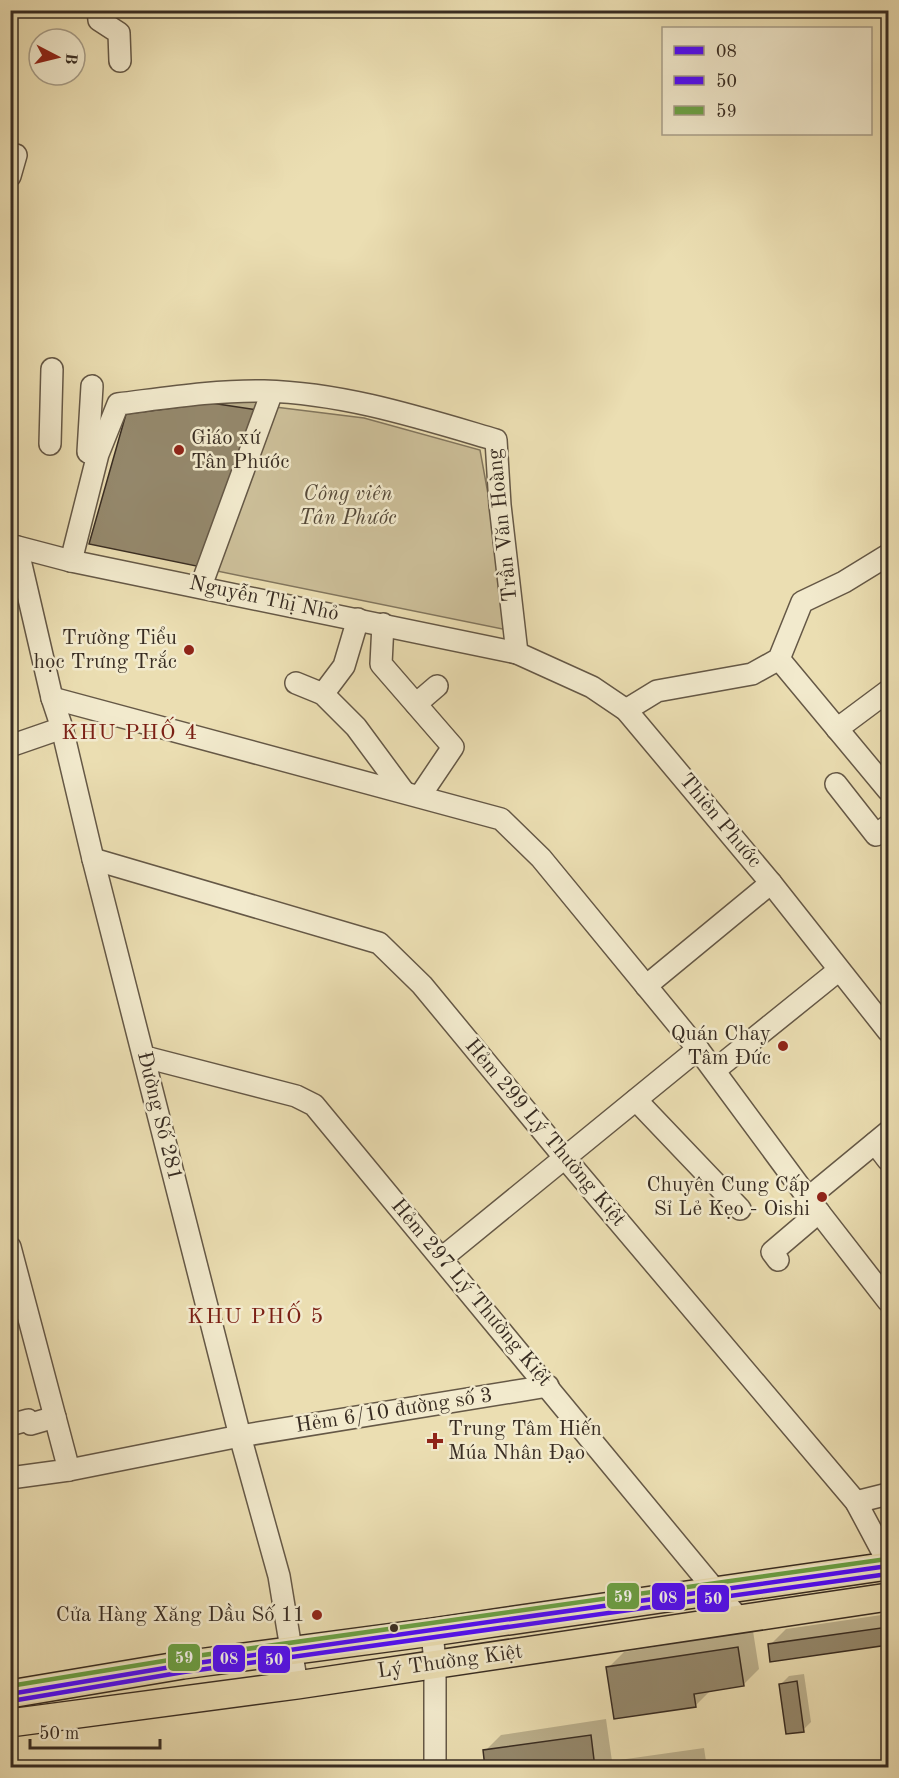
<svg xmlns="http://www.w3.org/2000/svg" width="899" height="1778" viewBox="0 0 899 1778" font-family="'Old Standard TT',serif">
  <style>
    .green { fill: #cdc09a; stroke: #82765e; stroke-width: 1.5 }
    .shadow { fill: #0003 }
    .building { fill: #95896d; stroke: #382c22; stroke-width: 1.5 }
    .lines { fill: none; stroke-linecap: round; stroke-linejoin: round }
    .minor-casing { stroke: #655846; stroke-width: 24 }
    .major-casing { stroke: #382c22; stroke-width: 30 }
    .minor { stroke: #f2eacd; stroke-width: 21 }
    .major { stroke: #ebdeb2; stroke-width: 27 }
    .bus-1-casing { stroke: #f2eacd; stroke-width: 9 }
    .bus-2-casing { stroke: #f2eacd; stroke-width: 9 }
    .bus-3-casing { stroke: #f2eacd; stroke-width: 9 }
    .bus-1 { stroke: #4f0aff; stroke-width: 4.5 }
    .bus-2 { stroke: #4f0aff; stroke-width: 4.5 }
    .bus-3 { stroke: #6aa244; stroke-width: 4.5 }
    .poi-dot { fill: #8f2418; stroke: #f2eacd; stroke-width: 2 }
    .bus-dot { fill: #382c22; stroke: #f2eacd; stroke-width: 2 }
    .labels { text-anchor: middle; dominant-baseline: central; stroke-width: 5; stroke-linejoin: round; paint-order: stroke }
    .poi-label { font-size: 21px; fill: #382c22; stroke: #f2eacd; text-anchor: end }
    .park-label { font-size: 21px; font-style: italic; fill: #564a3a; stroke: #f2eacd }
    .street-label { font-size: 21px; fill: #382c22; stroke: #f2eacd }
    .neighbourhood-label { font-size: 22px; letter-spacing: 1.5px; fill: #7a1f14; stroke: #f2eacd }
    .line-badge { stroke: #f2eacd; stroke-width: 2 }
    .badge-label { font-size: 16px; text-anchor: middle; font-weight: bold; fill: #fff }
  </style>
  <rect width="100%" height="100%" fill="#ebdeb2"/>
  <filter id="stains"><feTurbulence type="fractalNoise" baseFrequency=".00333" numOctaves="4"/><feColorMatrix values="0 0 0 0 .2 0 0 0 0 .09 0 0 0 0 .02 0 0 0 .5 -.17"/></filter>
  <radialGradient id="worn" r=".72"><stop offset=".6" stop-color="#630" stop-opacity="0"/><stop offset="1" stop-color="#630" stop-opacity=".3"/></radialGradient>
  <!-- green -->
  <polygon class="green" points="275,407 364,418 480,450 513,631 212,570"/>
  <!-- shadow -->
  <g class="shadow">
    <polygon points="272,395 217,549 128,414 144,398"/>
    <polygon points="888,1614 888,1644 772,1661 770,1645 786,1629"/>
    <polygon points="753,1631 759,1669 743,1685 711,1690 696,1705 608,1668 624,1652"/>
    <polygon points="804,1674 811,1722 803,1730 781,1684 789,1676"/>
    <polygon points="606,1719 612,1761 704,1748 707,1768 487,1768 485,1751 501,1735"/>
    <polygon points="888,1759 888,1768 849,1768 853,1764"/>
  </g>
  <!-- building -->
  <g class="building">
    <polygon points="211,403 257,410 201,567 89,544 126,414"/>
    <polygon points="888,1627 888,1645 770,1662 768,1644"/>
    <polygon points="738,1647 744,1686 694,1694 696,1707 614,1719 606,1667"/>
    <polygon points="797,1681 804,1732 786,1734 779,1684"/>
    <polygon points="591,1735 595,1768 485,1768 483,1750"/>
  </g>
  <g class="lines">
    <defs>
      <g id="minor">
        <polyline points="98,10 99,20 119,33 120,61"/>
        <polyline points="10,176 16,155"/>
        <polyline points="50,444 52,369"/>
        <polyline points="88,452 92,386"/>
        <polyline points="10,545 71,561 517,653 592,687 626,710 771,883 888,1031"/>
        <polyline points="17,547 52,698 62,728 93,859 240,1436 279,1576 297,1685"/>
        <path d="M 71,561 L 98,454 L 118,404 C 166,398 215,390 264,391 C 344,393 421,418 496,440 L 500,505 L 517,653"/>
        <polyline points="201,586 272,392"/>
        <polyline points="383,624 381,664 453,747 420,796"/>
        <polyline points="779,659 888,790"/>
        <polyline points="296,683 323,694 356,727 404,792"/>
        <polyline points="323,694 344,666 358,619"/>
        <polyline points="52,698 501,819 541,858 698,1049 808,1198 888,1301"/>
        <polyline points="416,704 437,686"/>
        <polyline points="626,710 657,691 752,674 779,659 802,602 844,582 888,555"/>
        <polyline points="837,729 888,691"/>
        <polyline points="10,746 62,728"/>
        <polyline points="836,784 876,835 888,826"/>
        <polyline points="93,859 379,943 422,985 565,1158 856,1502 888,1562"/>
        <polyline points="646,986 771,883"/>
        <polyline points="145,1057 296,1096 314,1105 739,1619"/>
        <polyline points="715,1070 839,970"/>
        <polyline points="636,1100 740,1209"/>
        <polyline points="875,1143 888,1160"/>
        <polyline points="808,1198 888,1132"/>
        <polyline points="10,1247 69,1470 10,1478"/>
        <polyline points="442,1258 698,1049"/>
        <polyline points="778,1260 772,1252 819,1212"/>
        <polyline points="10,1425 28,1420 31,1424 55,1417"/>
        <polyline points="69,1470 240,1436 548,1386"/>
        <polyline points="856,1502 888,1494"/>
        <polyline points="432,1632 435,1663 435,1768"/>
      </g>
      <g id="major">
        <polyline points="10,1694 183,1665 432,1632 888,1566"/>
        <polyline points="10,1723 297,1685 888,1597"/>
      </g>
    </defs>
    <!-- minor casing -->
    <use href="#minor" class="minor-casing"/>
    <!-- major casing -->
    <use href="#major" class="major-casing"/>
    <!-- minor -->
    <use href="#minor" class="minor"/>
    <!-- major -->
    <use href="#major" class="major"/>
    <defs>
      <polyline id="bus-1" points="10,1694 183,1665 888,1566"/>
      <polyline id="bus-2" points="11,1701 184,1672 888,1574"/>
      <polyline id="bus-3" points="10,1686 182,1658 887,1559"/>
    </defs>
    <!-- bus-1 casing -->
    <use href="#bus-1" class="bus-1-casing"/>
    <!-- bus-2 casing -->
    <use href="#bus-2" class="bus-2-casing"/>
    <!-- bus-3 casing -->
    <use href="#bus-3" class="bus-3-casing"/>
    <!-- bus-1 -->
    <use href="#bus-1" class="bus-1"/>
    <!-- bus-2 -->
    <use href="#bus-2" class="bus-2"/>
    <!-- bus-3 -->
    <use href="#bus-3" class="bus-3"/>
  </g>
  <!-- markers -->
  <g class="poi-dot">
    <circle cx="179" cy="450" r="6"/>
    <circle cx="189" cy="650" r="6"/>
    <circle cx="783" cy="1046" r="6"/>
    <circle cx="822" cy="1197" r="6"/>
    <path d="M432 1432h6v6h6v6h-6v6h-6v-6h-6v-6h6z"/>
    <circle cx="317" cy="1615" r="6"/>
  </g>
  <circle class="bus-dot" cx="394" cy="1628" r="5"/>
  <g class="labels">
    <!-- poi labels -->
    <g class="poi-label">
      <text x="191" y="438" text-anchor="start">Giáo xứ<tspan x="191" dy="24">Tân Phước</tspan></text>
      <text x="177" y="638">Trường Tiểu<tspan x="177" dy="24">học Trưng Trắc</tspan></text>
      <text x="771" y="1034">Quán Chay<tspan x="771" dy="24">Tâm Đức</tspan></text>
      <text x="810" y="1185">Chuyên Cung Cấp<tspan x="810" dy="24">Sỉ Lẻ Kẹo - Oishi</tspan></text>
      <text x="448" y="1429" text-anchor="start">Trung Tâm Hiến<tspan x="448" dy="24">Múa Nhân Đạo</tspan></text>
      <text x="305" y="1615">Cửa Hàng Xăng Dầu Số 11</text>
    </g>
    <!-- park labels -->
    <g class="park-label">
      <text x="348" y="494">Công viên<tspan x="348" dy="24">Tân Phước</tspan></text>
    </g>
    <!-- street labels -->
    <g class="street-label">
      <text transform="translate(503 525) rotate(-96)">Trần Văn Hoàng</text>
      <text transform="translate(264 599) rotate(12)">Nguyễn Thị Nhỏ</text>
      <text transform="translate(720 821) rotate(50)">Thiên Phước</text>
      <text transform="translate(159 1116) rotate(76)">Đường Số 281</text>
      <text transform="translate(545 1133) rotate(50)">Hẻm 299 Lý Thường Kiệt</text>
      <text transform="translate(471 1293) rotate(50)">Hẻm 297 Lý Thường Kiệt</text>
      <text transform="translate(394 1411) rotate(-9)">Hẻm 6/10 đường số 3</text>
      <text transform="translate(450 1662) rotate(-8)">Lý Thường Kiệt</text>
    </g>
    <!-- neighbourhood labels -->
    <g class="neighbourhood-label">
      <text x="130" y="733">KHU PHỐ 4</text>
      <text x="256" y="1317">KHU PHỐ 5</text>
    </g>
  </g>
  <g class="line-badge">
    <rect x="606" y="1582" width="34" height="28" rx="6" fill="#6aa244"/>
    <rect x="651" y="1582" width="35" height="29" rx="6" fill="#4f0aff"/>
    <rect x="696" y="1584" width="34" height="29" rx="6" fill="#4f0aff"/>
    <rect x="167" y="1643" width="34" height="29" rx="6" fill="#6aa244"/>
    <rect x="212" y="1644" width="34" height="29" rx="6" fill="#4f0aff"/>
    <rect x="257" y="1645" width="34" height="29" rx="6" fill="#4f0aff"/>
  </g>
  <g class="badge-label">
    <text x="623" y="1602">59</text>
    <text x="668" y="1603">08</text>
    <text x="713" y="1604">50</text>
    <text x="184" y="1663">59</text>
    <text x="229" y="1664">08</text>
    <text x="274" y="1665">50</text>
  </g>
  <!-- margin -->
  <rect width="899" height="1778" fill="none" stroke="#ebdeb2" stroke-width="36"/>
  <rect x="12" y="12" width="875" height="1754" fill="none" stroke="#382c22" stroke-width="3"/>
  <rect x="18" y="18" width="863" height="1742" fill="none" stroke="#382c22" stroke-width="1.5"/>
  <!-- legend -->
  <rect x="662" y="27" width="210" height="108" fill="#f2eacd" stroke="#a89e89" stroke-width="1.5"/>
  <rect x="674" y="46" width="30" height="9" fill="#4f0aff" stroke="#a89e89" stroke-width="1.5"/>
  <text x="716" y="57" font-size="18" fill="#382c22">08</text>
  <rect x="674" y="76" width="30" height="9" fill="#4f0aff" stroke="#a89e89" stroke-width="1.5"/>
  <text x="716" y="87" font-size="18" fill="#382c22">50</text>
  <rect x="674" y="106" width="30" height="9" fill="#6aa244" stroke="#a89e89" stroke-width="1.5"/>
  <text x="716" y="117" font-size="18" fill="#382c22">59</text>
  <!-- north arrow -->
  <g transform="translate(57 57) rotate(97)"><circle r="28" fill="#f2eacd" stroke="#a89e89" stroke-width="1.5"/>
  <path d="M0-4.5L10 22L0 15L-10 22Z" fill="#8f2418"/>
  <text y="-9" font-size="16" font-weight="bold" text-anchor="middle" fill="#382c22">B</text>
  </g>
  <!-- scale -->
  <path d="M30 1739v9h130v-9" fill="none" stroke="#382c22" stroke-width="3"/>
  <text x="39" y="1739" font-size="18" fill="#382c22" stroke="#f2eacd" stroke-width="4.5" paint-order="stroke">50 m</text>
  <rect width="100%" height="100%" filter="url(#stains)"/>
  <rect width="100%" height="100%" fill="url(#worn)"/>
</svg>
